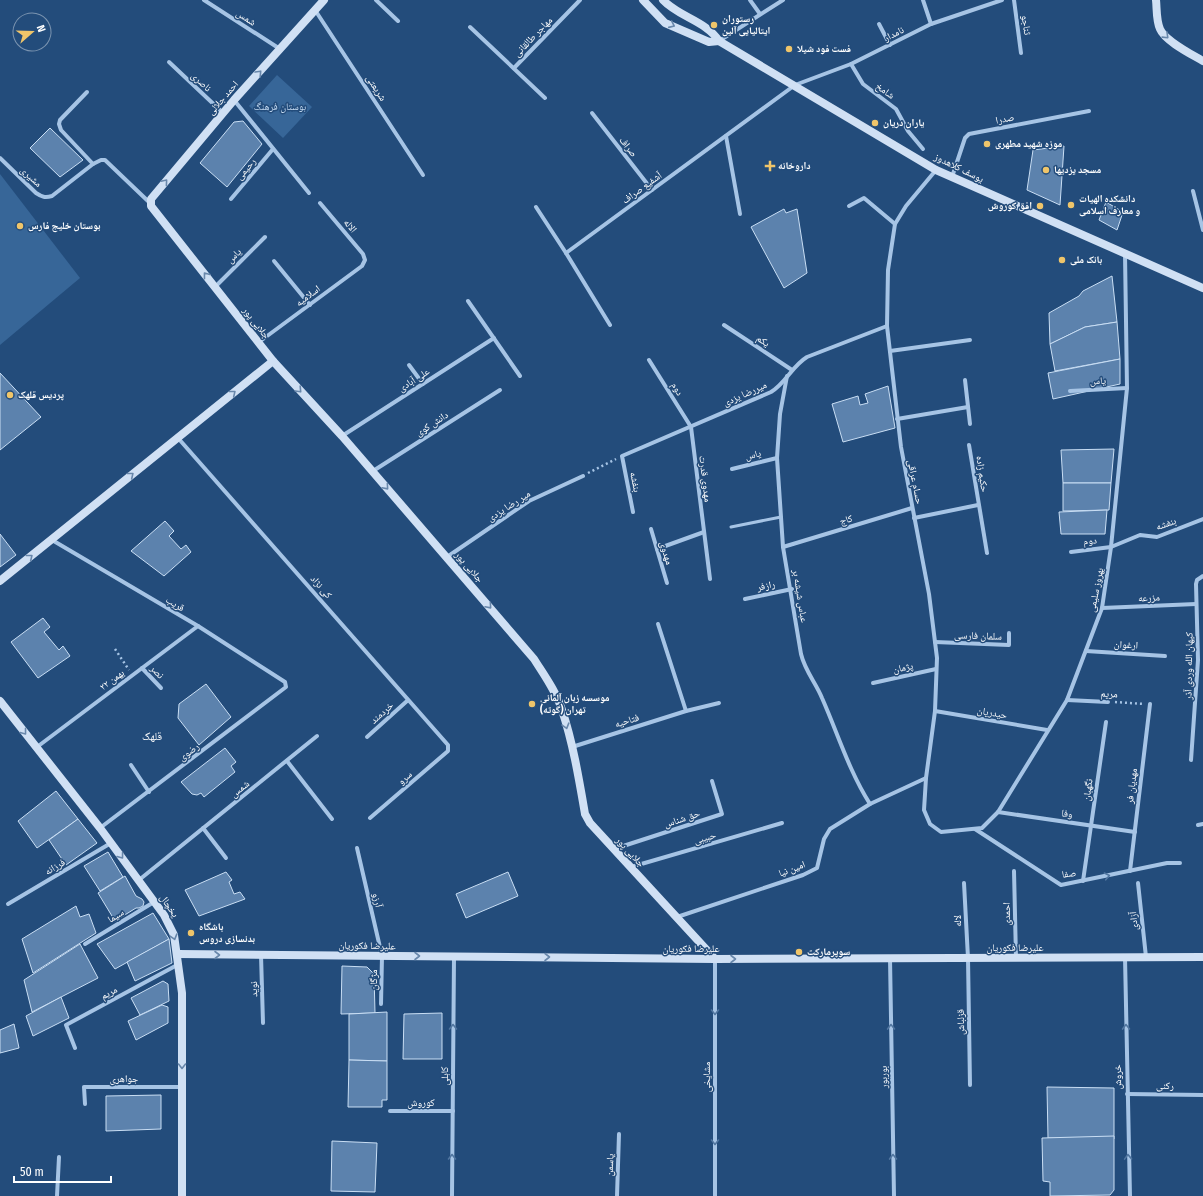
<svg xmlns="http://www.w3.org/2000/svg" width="1203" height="1196" viewBox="0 0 1203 1196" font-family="'Fira Sans Condensed','Noto Naskh Arabic',sans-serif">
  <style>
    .green { fill: #376698 }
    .building { fill: #5c82ad; stroke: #c9def4 }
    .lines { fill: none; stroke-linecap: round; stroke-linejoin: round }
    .path { stroke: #a6c4e5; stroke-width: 2.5; stroke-dasharray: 2 3; stroke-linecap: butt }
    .lane { stroke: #a6c4e5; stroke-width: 3 }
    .street { stroke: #a6c4e5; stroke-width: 4 }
    .secondary { stroke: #d0e0f4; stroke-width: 8 }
    .oneway { stroke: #6887ab }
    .oneway2 { stroke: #5176a0 }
    .poi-dot { fill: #efc56a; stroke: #234c7b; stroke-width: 1.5 }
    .labels { text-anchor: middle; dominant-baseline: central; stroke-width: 3; stroke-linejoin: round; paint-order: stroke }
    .street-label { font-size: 10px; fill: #fff; stroke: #234c7b }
    .poi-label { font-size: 10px; font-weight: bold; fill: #fff; stroke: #234c7b; text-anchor: start }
    .park-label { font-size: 10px; fill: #c9def4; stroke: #234c7b }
    .neighbourhood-label { font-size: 11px; fill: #fff; stroke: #234c7b }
  </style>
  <rect width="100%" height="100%" fill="#234c7b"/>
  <!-- green -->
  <g class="green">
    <polygon points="277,75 312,107 283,138 249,106"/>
    <polygon points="0,174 80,278 0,345"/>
  </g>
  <!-- building -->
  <g class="building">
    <polygon points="243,121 262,144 227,187 200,163 234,122"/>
    <polygon points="50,128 83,160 60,177 30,148"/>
    <polygon points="1064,146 1060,205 1027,190 1033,150"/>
    <polygon points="1106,202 1123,212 1117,230 1099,220"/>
    <polygon points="784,209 786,213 797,209 807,273 784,288 751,227"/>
    <polygon points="1112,276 1117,322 1085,327 1050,344 1049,313 1079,296 1083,291"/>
    <polygon points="1117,322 1120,359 1055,371 1050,344 1085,327"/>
    <polygon points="1120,359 1120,384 1053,399 1048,373"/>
    <polygon points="0,373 41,417 0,450"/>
    <polygon points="888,386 895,428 843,442 832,404 858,396 860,405 868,403 865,394"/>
    <polygon points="1114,449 1111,483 1063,483 1061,450"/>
    <polygon points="1063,483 1111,483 1109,510 1063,511"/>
    <polygon points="1107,510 1105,534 1061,534 1059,512"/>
    <polygon points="165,521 174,531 169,536 181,549 186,545 191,552 164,576 131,551"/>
    <polygon points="0,534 16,555 0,567"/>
    <polygon points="43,618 50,627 44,632 59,650 63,646 70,656 38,678 11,642"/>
    <polygon points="206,684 231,717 199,745 178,718 179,704"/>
    <polygon points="225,748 236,762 231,766 235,772 204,797 201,793 197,795 192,794 181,782"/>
    <polygon points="56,791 78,819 37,848 18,821"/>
    <polygon points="78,819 97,843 66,865 49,840"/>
    <polygon points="108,852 123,877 100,891 84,866"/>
    <polygon points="226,872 232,880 229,882 234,894 240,892 245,899 199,916 185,890"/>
    <polygon points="508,872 518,896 466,918 456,894"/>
    <polygon points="125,876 136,896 142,899 144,902 143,906 139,908 136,908 115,921 98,893"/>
    <polygon points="76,906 80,917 89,914 96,933 33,973 22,939"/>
    <polygon points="153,913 169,939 115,969 97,944"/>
    <polygon points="169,939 172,963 135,981 127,962"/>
    <polygon points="80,944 98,978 32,1012 24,980"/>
    <polygon points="342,966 367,967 374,974 375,1013 341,1014"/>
    <polygon points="163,981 168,984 169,1001 140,1015 131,998"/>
    <polygon points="61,997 69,1018 33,1036 26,1016"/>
    <polygon points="162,1005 168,1007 168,1023 136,1040 128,1021"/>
    <polygon points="387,1012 387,1061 349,1060 349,1014"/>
    <polygon points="442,1013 442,1059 403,1059 404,1014"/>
    <polygon points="14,1024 19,1048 0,1053 0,1030"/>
    <polygon points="349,1060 387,1061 387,1100 382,1100 382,1107 348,1107"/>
    <polygon points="1047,1087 1114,1088 1114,1139 1048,1138"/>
    <polygon points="161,1095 161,1129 106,1131 106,1096"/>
    <polygon points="1114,1136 1114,1190 1110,1195 1050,1196 1050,1182 1043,1181 1042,1138"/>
    <polygon points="332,1141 377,1143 375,1192 331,1191"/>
  </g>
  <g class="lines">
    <!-- path -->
    <g class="path">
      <polyline points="588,473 616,459"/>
      <polyline points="115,649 129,670"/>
      <polyline points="1115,702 1144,704"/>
    </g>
    <!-- lane -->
    <polyline class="lane" points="731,527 781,517"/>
    <!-- street -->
    <g class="street">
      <polyline points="204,0 280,49"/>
      <polyline points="376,0 398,21"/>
      <polyline points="750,0 760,14"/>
      <polyline points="923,0 931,24"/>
      <polyline points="1014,0 1021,53"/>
      <polyline points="315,10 423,175"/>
      <polyline points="879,24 890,45"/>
      <polyline points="470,27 545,98"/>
      <polyline points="719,41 783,0"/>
      <polyline points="169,62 223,113"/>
      <polyline points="851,64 863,84 896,109 908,131 923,149"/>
      <polyline points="514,68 580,0"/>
      <polyline points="87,92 60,120 59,124 61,130 93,164"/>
      <polyline points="234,100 309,193"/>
      <polyline points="592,113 652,190"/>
      <polyline points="726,136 740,214"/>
      <path d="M 0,158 L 36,193 C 42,197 45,198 52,196 L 93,164 L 101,160 L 105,160 L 150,203"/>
      <polyline points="936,170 906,206 895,224 888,270 887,326 901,447 929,594 937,658 935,711 926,778 924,810 930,824 941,832 982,828 998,812 1067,700 1102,608 1111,547 1127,388 1125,254"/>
      <polyline points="952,177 965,138 969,134 1089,111"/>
      <polyline points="1193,191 1203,230"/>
      <polyline points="231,199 273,149"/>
      <polyline points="849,206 864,198 895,224"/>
      <polyline points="536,207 566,253 610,325"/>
      <polyline points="566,253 795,85 851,64 931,24 1002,0"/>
      <polyline points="274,261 310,305"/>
      <polyline points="215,287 265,237"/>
      <polyline points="468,301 520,376"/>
      <polyline points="724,325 792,370"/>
      <polyline points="259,342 362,266 365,260 363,254 320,203"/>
      <polyline points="890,351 970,340"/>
      <polyline points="649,360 691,427 710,579"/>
      <polyline points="409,365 423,384"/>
      <path d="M 787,376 L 780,414 L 777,458 L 783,547 L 801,654 C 805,671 816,683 822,698 C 838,734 849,771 870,804"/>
      <polyline points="965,380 970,424"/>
      <polyline points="1070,391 1127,388"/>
      <polyline points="897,419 968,407"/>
      <polyline points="342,436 494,338"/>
      <polyline points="178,438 448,745 448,751 370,818"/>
      <polyline points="969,445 987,553"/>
      <polyline points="732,469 777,458"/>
      <polyline points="373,471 500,390"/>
      <path d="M 633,512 L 622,456 L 771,392 C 786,383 792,366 807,357 L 887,326"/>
      <polyline points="914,518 978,505"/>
      <polyline points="651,529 667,583"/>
      <polyline points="52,540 198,626 285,682 286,687 100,828"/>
      <polyline points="783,547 912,508"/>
      <polyline points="657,549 704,532"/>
      <polyline points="1071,552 1111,547 1140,535 1157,537 1203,519"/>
      <polyline points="447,557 529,501 583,476"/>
      <polyline points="745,599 792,589"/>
      <polyline points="1102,608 1196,604"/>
      <polyline points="658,624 686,711 719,703"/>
      <polyline points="935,642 1009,645 1009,633"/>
      <polyline points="1086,651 1165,656"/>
      <polyline points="142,668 161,688"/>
      <polyline points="873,683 936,669"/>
      <polyline points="1067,700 1108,702"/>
      <polyline points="935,711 1047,730"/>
      <polyline points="367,737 407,701"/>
      <polyline points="37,747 198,626"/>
      <polyline points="572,747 686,711"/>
      <polyline points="1191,760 1198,660 1196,584 1197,580 1203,576"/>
      <polyline points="287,761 332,819"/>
      <polyline points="131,765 149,792"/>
      <polyline points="998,812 1135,832"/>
      <polyline points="1198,825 1203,824"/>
      <polyline points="203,828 226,858"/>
      <polyline points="975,829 1061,885 1167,863 1180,863"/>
      <polyline points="357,848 382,956 381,1004"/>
      <polyline points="614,849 722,814 712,781"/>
      <polyline points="631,867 782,823"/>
      <polyline points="1014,871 1016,958"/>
      <polyline points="1130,871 1150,704"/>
      <polyline points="139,880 317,736"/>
      <polyline points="1083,881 1106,722"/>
      <polyline points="964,883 968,958 970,1085"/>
      <polyline points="1138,883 1146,957"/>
      <polyline points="8,904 111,843"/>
      <polyline points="677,917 803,875 817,868 824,839 830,829 870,804 926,778"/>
      <polyline points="85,944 154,902"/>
      <polyline points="261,955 263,1023"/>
      <polyline points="1125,957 1130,1196"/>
      <polyline points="890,958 894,1196"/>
      <polyline points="715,959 715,1196"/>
      <polyline points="75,1048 66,1025 179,964"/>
      <polyline points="1127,1094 1203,1095"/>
      <polyline points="85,1104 84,1087 182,1087"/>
      <polyline points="390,1111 453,1111"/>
      <polyline points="57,1196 59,1157"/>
      <polyline points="452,1196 454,957"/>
      <polyline points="617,1196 619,1134"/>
    </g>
    <!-- secondary -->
    <g class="secondary">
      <path d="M 324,0 L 234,100 L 151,199 L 151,206 L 273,361 L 342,436 L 534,659 C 544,675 556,691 562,710 C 573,743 579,779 585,814 L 590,823 L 715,959"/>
      <polyline points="643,0 665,23 709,42 719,41"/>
      <path d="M 663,0 C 679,17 706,21 719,41 L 936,170 L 1203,288"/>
      <path d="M 1156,0 C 1157,9 1156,20 1160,29 C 1165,41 1191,54 1203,61"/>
      <polyline points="0,581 273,361"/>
      <polyline points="0,701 100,828 164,915 174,935 182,993 182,1196"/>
      <polyline points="178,954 715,959 1203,957"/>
    </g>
  </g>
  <!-- one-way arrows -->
  <defs><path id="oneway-chevron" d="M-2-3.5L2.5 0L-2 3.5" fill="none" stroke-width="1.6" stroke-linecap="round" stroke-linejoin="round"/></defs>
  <g class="oneway">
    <use href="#oneway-chevron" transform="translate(672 25) rotate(24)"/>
    <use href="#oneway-chevron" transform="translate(1166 36) rotate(44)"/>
    <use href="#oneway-chevron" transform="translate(259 73) rotate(-47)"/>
    <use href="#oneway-chevron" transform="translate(165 182) rotate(-50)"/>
    <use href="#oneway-chevron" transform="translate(206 275) rotate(-128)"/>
    <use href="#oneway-chevron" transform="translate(299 390) rotate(47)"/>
    <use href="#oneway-chevron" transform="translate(233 393) rotate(-39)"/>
    <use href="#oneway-chevron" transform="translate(131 475) rotate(-39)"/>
    <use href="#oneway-chevron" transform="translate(386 487) rotate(49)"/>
    <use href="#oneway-chevron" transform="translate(30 557) rotate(-39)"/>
    <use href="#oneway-chevron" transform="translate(489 606) rotate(49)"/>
    <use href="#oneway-chevron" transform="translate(566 726) rotate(74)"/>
    <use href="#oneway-chevron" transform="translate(24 732) rotate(52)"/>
    <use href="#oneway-chevron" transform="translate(121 856) rotate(53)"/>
    <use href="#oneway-chevron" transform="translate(174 937) rotate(74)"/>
    <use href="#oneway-chevron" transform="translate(217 955)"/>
    <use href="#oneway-chevron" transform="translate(417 956)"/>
    <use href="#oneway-chevron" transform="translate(547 957)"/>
    <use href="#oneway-chevron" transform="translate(733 959)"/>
    <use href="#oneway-chevron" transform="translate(182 1066) rotate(90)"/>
  </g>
  <g class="oneway2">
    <use href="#oneway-chevron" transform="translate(1107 876) rotate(-12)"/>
    <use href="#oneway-chevron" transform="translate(715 1012) rotate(90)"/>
    <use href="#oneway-chevron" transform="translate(453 1027) rotate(-90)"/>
    <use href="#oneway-chevron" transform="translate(891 1027) rotate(-91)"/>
    <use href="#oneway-chevron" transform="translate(1126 1027) rotate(-91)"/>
    <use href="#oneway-chevron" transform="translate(715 1142) rotate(90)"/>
    <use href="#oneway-chevron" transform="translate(452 1157) rotate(-90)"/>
    <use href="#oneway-chevron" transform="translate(893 1157) rotate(-91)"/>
    <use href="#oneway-chevron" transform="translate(1128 1157) rotate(-92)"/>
  </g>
  <!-- markers -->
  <g class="poi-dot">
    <circle cx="714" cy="25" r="4"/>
    <circle cx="789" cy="49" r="4"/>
    <circle cx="875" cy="123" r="4"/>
    <circle cx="987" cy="144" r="4"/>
    <path d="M768 160h4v4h4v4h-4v4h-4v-4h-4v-4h4z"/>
    <circle cx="1046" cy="170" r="4"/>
    <circle cx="1071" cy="205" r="4"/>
    <circle cx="1040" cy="206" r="4"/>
    <circle cx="20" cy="226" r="4"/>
    <circle cx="1062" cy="260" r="4"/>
    <circle cx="10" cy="395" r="4"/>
    <circle cx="532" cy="704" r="4"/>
    <circle cx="191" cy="933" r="4"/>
    <circle cx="799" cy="952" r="4"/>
  </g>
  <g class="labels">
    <!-- street labels -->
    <g class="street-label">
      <text transform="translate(246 18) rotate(33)">شمس</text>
      <text transform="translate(1026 25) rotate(82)">ثناجو</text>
      <text transform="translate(894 34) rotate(-27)">نامدار</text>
      <text transform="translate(533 37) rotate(-46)">مهاجر طالقانی</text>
      <text transform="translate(201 82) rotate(43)">ناصری</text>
      <text transform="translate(376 88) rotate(57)">شریعتی</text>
      <text transform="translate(885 91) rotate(36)">شامخ</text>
      <text transform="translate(223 98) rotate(-49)">احمد جلالی</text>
      <text transform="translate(1005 119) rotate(-11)">صدرا</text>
      <text transform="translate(628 147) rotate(52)">صراف</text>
      <text transform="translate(959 168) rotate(26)">یوسف کلاهدوز</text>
      <text transform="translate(246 169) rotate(-50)">رحیمی</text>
      <text transform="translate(31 177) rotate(43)">مشیری</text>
      <text transform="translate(642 188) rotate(-36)">آشفیع صراف</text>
      <text transform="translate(350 226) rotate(50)">الاله</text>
      <text transform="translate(234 256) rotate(-45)">یاس</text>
      <text transform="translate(308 296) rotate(-37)">اسلامیه</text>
      <text transform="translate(256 323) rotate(52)">جلایی پور</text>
      <text transform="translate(763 341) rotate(34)">یکم</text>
      <text transform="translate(414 380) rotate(-33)">علی آبادی</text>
      <text transform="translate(1098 381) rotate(-3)">یاس</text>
      <text transform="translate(677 389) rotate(59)">دوم</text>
      <text transform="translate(745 394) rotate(-24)">میررضا یزدی</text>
      <text transform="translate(432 424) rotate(-33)">دانش کوی</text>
      <text transform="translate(753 455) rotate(-14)">یاس</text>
      <text transform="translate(982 474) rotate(82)">حکیم زاده</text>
      <text transform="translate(705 479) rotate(83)">مهدوی قدرت</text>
      <text transform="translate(635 482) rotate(79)">بنفشه</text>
      <text transform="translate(915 482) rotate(79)">حسام عراقی</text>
      <text transform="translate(509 506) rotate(-33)">میر رضا یزدی</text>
      <text transform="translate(846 520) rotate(-17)">کاج</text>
      <text transform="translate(1166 524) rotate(-19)">بنفشه</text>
      <text transform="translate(1090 541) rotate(-7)">دوم</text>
      <text transform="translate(666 553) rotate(73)">مهدوی</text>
      <text transform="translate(469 567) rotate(49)">جلایی پور</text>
      <text transform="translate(766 586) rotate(-12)">رازفر</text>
      <text transform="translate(321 587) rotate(49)">کی نژاد</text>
      <text transform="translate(1096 590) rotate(-79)">بهروز سلیمی</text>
      <text transform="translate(800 596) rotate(81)">عباس شیشه بر</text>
      <text transform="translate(1149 598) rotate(-3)">مزرعه</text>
      <text transform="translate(175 604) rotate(31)">قریب</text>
      <text transform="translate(978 636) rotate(2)">سلمان فارسی</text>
      <text transform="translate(1126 645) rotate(3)">ارغوان</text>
      <text transform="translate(1189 666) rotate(-89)">کیهان الله وردی آذر</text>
      <text transform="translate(903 668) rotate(-12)">پژمان</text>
      <text transform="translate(157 672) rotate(46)">نصر</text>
      <text transform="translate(112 680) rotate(-37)">۲۲ بهمن</text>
      <text transform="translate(1109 694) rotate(3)">مریم</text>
      <text transform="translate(382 713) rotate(-42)">خردمند</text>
      <text transform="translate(992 713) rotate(10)">حیدریان</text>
      <text transform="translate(627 721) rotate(-17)">فتاحیه</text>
      <text transform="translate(189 752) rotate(-37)">رضوی</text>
      <text transform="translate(405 778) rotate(-41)">سرو</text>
      <text transform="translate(1132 786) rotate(-83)">مهدیان فر</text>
      <text transform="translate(240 789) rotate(-39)">شمس</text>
      <text transform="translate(1088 790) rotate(-82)">نگهبان</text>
      <text transform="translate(1067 814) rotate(8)">وفا</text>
      <text transform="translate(682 819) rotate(-18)">حق شناس</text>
      <text transform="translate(705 838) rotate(-16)">حبیبی</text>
      <text transform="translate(630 852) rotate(47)">جلایی پور</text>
      <text transform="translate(55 867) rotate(-31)">فرزانه</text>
      <text transform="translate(792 869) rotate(-21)">امین نیا</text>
      <text transform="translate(1069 874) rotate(-7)">صفا</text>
      <text transform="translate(377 900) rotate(77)">آرزو</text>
      <text transform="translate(169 906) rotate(56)">یخچال</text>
      <text transform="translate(1007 914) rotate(-91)">احمدی</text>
      <text transform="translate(116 916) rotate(-31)">سیما</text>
      <text transform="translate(958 921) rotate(-93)">لاله</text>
      <text transform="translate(1134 921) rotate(-96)">آزادی</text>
      <text transform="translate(367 946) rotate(1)">علیرضا فکوریان</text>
      <text x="1015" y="948">علیرضا فکوریان</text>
      <text x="691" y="949">علیرضا فکوریان</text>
      <text transform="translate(374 980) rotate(-89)">مژگان</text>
      <text transform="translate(254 989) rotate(-91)">نوید</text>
      <text transform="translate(109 993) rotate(-29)">مریم</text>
      <text transform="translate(961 1022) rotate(-91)">قزلباش</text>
      <text transform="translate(445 1076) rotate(-90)">کابلی</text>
      <text transform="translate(707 1077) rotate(-90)">مشایخی</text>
      <text transform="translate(884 1077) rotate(-91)">بوربور</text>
      <text transform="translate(1118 1077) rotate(-91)">خروش</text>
      <text x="124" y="1079">جواهری</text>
      <text transform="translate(1165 1086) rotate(1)">رکنی</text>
      <text x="421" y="1103">کوروش</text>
      <text transform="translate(610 1165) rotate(-87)">یاسمن</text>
    </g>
    <!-- poi labels -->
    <g class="poi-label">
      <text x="722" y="19">رستوران<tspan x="722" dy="12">ایتالیایی آلین</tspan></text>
      <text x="797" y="49">فست فود شیلا</text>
      <text x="883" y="123">یاران دریان</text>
      <text x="995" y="144">موزه شهید مطهری</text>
      <text x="778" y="166">داروخانه</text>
      <text x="1054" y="170">مسجد یزدیها</text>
      <text x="1079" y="199">دانشکده الهیات<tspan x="1079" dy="12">و معارف اسلامی</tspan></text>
      <text x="1032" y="206" text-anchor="end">افق کوروش</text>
      <text x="28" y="226">بوستان خلیج فارس</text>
      <text x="1070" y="260">بانک ملی</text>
      <text x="18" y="395">پردیس قلهک</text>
      <text x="540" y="698">موسسه زبان آلمانی<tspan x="540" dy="12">تهران (گوته)</tspan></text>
      <text x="199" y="927">باشگاه<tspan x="199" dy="12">بدنسازی دروس</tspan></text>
      <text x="807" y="952">سوپرمارکت</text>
    </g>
    <!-- park labels -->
    <g class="park-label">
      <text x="280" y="107">بوستان فرهنگ</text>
    </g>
    <!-- neighbourhood labels -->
    <g class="neighbourhood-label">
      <text x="152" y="736">قلهک</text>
    </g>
  </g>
  <!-- north arrow -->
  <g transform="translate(32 32) rotate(70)"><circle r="19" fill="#234c7b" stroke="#7b94b0"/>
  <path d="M0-3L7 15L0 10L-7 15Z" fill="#efc56a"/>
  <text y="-6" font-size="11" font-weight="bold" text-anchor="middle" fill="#ffffff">N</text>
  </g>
  <!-- scale -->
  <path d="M14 1176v6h97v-6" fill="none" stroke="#ffffff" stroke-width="2"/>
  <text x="20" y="1176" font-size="12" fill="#ffffff" stroke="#234c7b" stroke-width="3" paint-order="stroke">50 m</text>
</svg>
